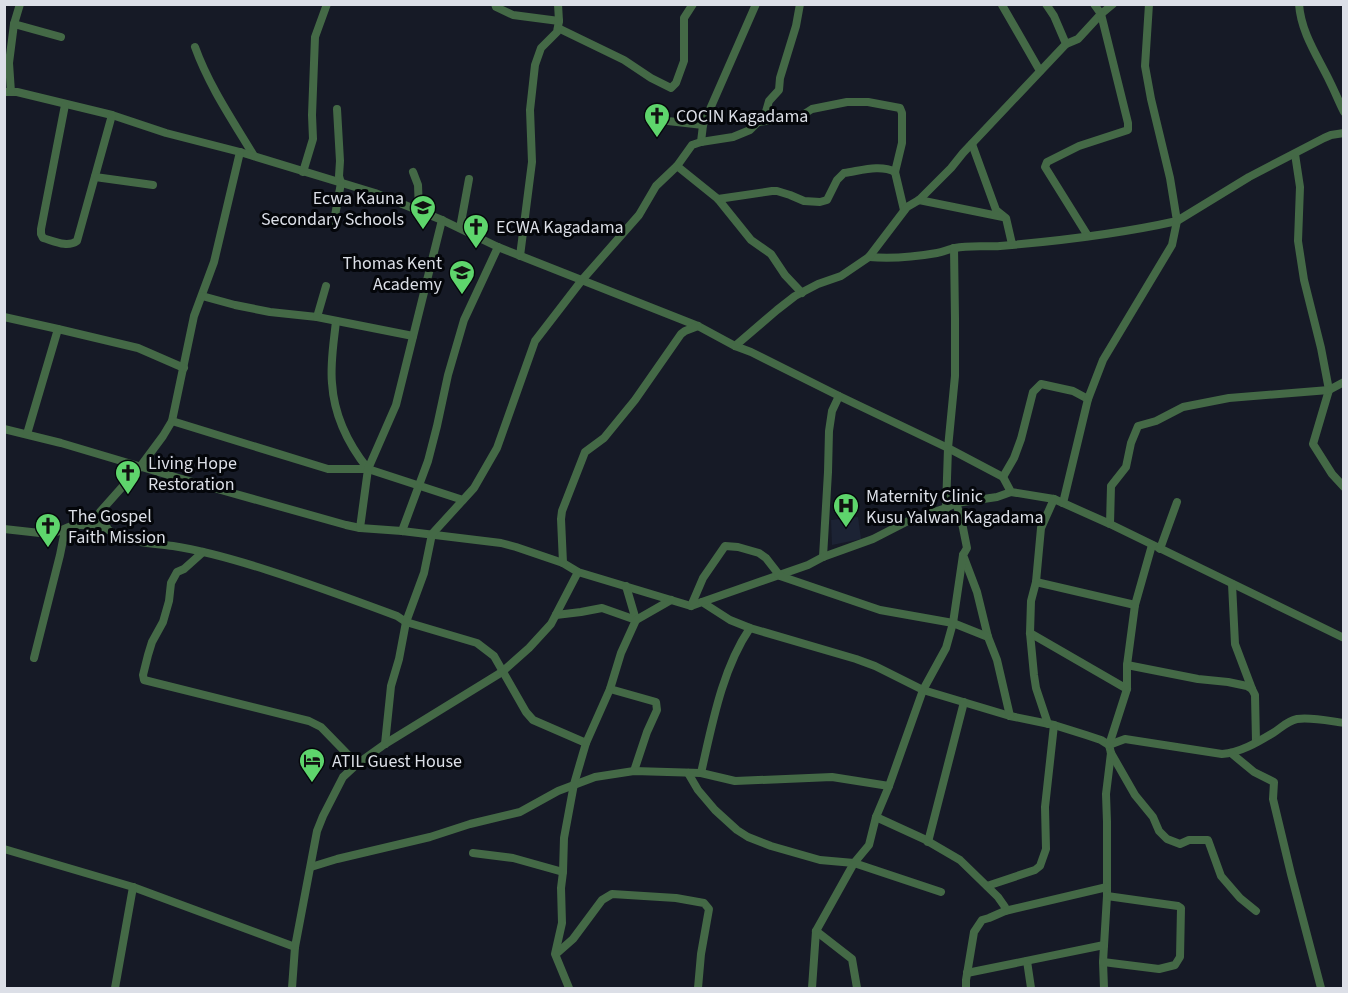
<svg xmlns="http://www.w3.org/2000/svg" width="1348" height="993" viewBox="0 0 1348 993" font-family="'Source Sans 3',sans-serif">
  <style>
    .built { fill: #1c2334 }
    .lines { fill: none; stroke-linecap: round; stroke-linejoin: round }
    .street { stroke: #446946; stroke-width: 8 }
    .labels { text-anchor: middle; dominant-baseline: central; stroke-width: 6; stroke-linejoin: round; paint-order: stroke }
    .poi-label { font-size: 18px; fill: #dcdfe7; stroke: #04060a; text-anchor: start }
  </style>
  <rect width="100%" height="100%" fill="#161a26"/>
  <!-- built -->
  <polygon class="built" points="858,517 861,539 832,545 831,520"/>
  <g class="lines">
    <!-- street -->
    <g class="street">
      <polyline points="495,4 496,7 513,15 559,21"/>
      <path d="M 1299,4 C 1301,33 1318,57 1330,82 C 1335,92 1339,102 1344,112"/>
      <polyline points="1002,5 1040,71"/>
      <polyline points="14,24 20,4"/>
      <polyline points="558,28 624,60 651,78 671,88 676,83 684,61 684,18 693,4"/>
      <polyline points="1066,44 1078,39 1101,14 1113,4"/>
      <path d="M 195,47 C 209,86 233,121 254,156"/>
      <polyline points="4,92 17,92 112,115 166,133 240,152 375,193 442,220 498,247 698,326 735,346 751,352 839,396 948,448 1003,477 1011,492 1054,499 1110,524 1344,638"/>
      <polyline points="11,92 9,63 14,24 61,37"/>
      <path d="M 65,105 L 41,229 L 41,234 L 43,238 C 54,241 67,248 77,241 L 112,115"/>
      <polyline points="655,116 668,121 703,125"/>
      <polyline points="758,122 792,118 801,116 812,109 847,102 868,102 900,108 902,113 902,143 895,172 904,210"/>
      <polyline points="701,142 703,125 756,4"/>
      <polyline points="972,144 996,210 1006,218 1012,244"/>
      <path d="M 240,152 L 214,262 L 194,316 L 172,421 L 163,436 L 140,467 L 100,512 L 98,518 C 113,544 147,542 173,546 C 205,551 236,560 267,570 C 311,584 354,600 397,616 L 406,622 L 477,643 L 494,656 L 526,712 L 533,720 L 586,743"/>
      <polyline points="1295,154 1300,187 1298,241 1304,280 1321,348 1329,390 1313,444 1332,474 1344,487"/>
      <polyline points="677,166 718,199 751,240 771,254 785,275 802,293"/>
      <polyline points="303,172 313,139 312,115 315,37 327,4"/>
      <polyline points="413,172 418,185 419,211"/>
      <polyline points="95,177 153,185"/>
      <path d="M 718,199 L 772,191 L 777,191 L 790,195 L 804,201 L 820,202 L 827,200 L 837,180 L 844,173 C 860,171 880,164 895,172"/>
      <polyline points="919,200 1003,217"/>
      <polyline points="334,221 341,183 339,176 340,161 337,109"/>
      <polyline points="460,228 469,179"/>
      <polyline points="1088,236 1045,167 1047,162 1079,146 1128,130 1128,123 1101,14 1094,4"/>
      <polyline points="520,256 532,162 530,110 535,65 541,48 557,32 559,21 558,4"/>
      <path d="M 869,257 C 892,259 914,257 937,253 C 943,252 949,249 955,248 C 969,245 985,247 1000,246 C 1059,241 1119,234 1177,221 L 1170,178 L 1151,99 L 1145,66 L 1149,4"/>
      <polyline points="202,296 235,305 270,312 317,317 413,336"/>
      <polyline points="4,317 58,329 138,348 184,368"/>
      <polyline points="317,317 326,286"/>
      <path d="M 336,321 C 334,341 330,363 332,383 C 334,415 348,444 368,469"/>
      <polyline points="735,346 777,310 795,296 818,284 841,276 869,257 907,207 919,200 951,168 963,153 1066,44 1054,16 1046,4"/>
      <polyline points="172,421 328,469 368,469 463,500"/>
      <polyline points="4,429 61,443 182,479 346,525 360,528 402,531 501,543 516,547 563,563 578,572 671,600 691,606 702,602 730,620 750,628 856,659 875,666 923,690 1010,716 1054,725 1086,735 1101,740 1109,745 1111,753 1106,794 1107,822 1107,896 1103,962 1104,988"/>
      <polyline points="27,434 58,329"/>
      <polyline points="1003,477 1014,458 1021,439 1033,392 1041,384 1073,391 1088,399"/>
      <polyline points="956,503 961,518 967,548 963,555 977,592 988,637 997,660 1010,716"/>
      <polyline points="1063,503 1088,399 1103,360 1172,245 1177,221 1249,177 1324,138 1331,135 1344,133"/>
      <polyline points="946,508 948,448 955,376 955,318 954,248"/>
      <polyline points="1110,524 1111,486 1126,467 1131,443 1138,426 1156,421 1183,407 1229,398 1329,390 1344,382"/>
      <polyline points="360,528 368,469 396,405 442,220"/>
      <path d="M 4,529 L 49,534 C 58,533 64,528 72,526 C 83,523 96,527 107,528"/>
      <polyline points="402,531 428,461 437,426 448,375 464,320 498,247"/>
      <polyline points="1160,549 1177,502"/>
      <polyline points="203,552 184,569 177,572 171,583 169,601 163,622 152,642 148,655 143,675 144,680 309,721 321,727 357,764"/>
      <polyline points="823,557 828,472 829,431 832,411 839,396"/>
      <polyline points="563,563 561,519 562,511 585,452 604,438 635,400 681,334 685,331 698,326"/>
      <polyline points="1036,582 1135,605"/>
      <polyline points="1232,584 1235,644 1252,689"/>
      <polyline points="626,586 636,620"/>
      <polyline points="702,602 808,565 823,557 873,539 910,520 946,508 956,503 997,497 1011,492"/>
      <polyline points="691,606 703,578 725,546 738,547 759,553 766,558 780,576 880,610 953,623 988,637"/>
      <polyline points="556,615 581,612 602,608 636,620"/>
      <polyline points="1030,633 1127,689"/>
      <polyline points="34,658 60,555 65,530"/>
      <polyline points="1127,665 1198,679 1228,682 1247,686 1252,689 1255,695 1256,742"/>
      <polyline points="610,689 656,702 657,710 647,732 634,771"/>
      <polyline points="1048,724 1036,688 1034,675 1030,633 1031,601 1036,582 1041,528 1054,499"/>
      <polyline points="385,744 391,686 399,659 406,622 424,573 432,534 474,488 497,448 535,341 582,280 639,215 656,186 677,166 692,145 701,142 733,137 750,130 765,115 769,101 779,90 780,78 796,26 800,4"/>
      <path d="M 1109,745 L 1125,739 L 1222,754 C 1240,753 1258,742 1273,733 C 1281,728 1287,721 1297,719 C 1312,717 1329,721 1344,723"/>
      <polyline points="1109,745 1127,689 1127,665 1135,605 1152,545"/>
      <polyline points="1111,753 1135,795 1153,817 1159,831 1167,839 1180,844 1189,840 1208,840 1221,876 1240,898 1256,911"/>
      <polyline points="1231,753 1254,772 1274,782 1273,799 1291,874 1321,988"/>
      <polyline points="688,773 698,790 715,810 737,830 748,837 771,846 820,860 854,863 941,892"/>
      <path d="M 701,773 C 712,725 722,669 750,628"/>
      <polyline points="876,817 924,839 960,860 998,897 1005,907 1005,911"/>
      <polyline points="928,842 964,702"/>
      <polyline points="4,849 133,887 295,947"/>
      <polyline points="473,853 513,858 563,872"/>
      <polyline points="311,867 337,859 430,837 470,824 520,812 558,791 595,777 634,771 701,773 735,781 832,777 889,786"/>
      <polyline points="987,886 1035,870 1040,866 1046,849 1045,807 1054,725"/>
      <polyline points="816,931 852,959 857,988"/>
      <polyline points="556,954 573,939 602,900 612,894 676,898 704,903 709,909 701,954 698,988"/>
      <polyline points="1027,961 1031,988"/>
      <polyline points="1103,962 1159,969 1175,965 1180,957 1181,908 1178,906 1107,896"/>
      <polyline points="967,973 1104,945"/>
      <polyline points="115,988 133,887"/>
      <polyline points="292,988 295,947 317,831 323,816 343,777 357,764 385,744 502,672 529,648 551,624 578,572"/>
      <polyline points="569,988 555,954 562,923 561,888 563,872 564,838 574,784 586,743 610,689 621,653 636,620 671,600"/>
      <polyline points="812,988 816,931 854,863 869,845 876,817 889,786 923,690 946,648 953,623 963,555"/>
      <polyline points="966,988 966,980 974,932 982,920 989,918 1005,911 1107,887"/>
    </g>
  </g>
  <!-- icons -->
  <defs>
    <symbol id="church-pin" viewBox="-11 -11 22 30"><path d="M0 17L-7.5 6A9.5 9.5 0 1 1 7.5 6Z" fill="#5ed56c" stroke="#04060a"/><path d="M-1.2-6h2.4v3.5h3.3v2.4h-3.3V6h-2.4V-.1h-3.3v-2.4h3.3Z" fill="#111"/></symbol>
    <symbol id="school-pin" viewBox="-11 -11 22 30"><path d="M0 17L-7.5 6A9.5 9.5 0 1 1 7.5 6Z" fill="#5ed56c" stroke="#04060a"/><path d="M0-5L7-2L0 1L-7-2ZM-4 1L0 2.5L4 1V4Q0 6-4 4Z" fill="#111"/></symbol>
    <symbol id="hospital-pin" viewBox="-11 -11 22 30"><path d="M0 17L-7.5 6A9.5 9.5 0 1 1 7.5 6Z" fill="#5ed56c" stroke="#04060a"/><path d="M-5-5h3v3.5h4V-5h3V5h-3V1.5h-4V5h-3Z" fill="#111"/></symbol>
    <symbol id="hotel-pin" viewBox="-11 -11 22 30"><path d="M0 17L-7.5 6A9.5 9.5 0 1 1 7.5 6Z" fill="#5ed56c" stroke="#04060a"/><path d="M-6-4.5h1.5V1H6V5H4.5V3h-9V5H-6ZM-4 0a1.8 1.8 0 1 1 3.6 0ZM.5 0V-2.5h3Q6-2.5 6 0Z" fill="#111"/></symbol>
  </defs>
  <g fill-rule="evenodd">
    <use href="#church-pin" x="642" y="101" width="30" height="40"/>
    <use href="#school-pin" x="408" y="193" width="30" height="40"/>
    <use href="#church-pin" x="461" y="212" width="30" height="40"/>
    <use href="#school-pin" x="447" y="258" width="30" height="40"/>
    <use href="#church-pin" x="113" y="458" width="30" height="40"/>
    <use href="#hospital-pin" x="831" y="491" width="30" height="40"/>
    <use href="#church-pin" x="33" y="511" width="30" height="40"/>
    <use href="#hotel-pin" x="297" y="746" width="30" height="40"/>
  </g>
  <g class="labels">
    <!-- poi labels -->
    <g class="poi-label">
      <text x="676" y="116">COCIN Kagadama</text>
      <text x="404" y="198" text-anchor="end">Ecwa Kauna<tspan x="404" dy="21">Secondary Schools</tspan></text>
      <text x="496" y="227">ECWA Kagadama</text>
      <text x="442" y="263" text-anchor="end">Thomas Kent<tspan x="442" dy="21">Academy</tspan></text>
      <text x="148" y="463">Living Hope<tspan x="148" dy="21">Restoration</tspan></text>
      <text x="866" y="496">Maternity Clinic<tspan x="866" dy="21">Kusu Yalwan Kagadama</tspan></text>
      <text x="68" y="516">The Gospel<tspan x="68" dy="21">Faith Mission</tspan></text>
      <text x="332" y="761">ATIL Guest House</text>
    </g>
  </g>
  <!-- border -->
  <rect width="1348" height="993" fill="none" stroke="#dcdfe7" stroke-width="12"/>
</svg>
